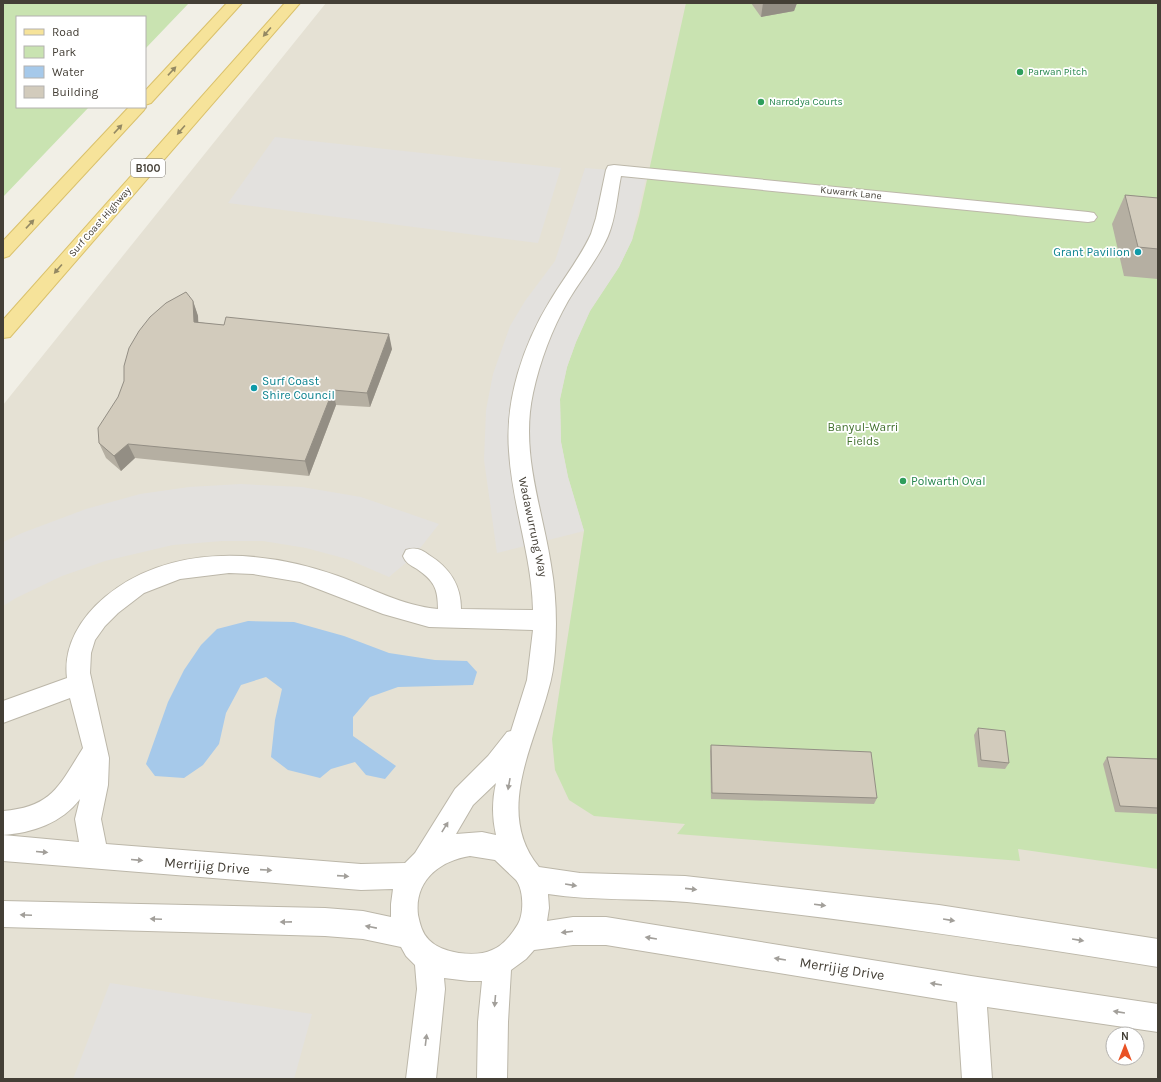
<svg xmlns="http://www.w3.org/2000/svg" width="1161" height="1082" viewBox="0 0 1161 1082" font-family="Karla,sans-serif">
  <style>
    .residential { fill: #e5e1d4; fill-rule: evenodd }
    .green { fill: #c9e3b1 }
    .parking { fill: #e3e1de }
    .water { fill: #a6c9ea }
    .lines { fill: none; stroke-linecap: round; stroke-linejoin: round }
    .minor-casing { stroke: #bcb7a9; stroke-width: 2 }
    .major-casing { stroke: #dac16b; stroke-width: 2 }
    .minor { fill: #fff; fill-rule: evenodd }
    .major { fill: #f6e39a; fill-rule: evenodd }
    .wall { fill: #b5afa2 }
    .shaded-wall { fill: #938e84 }
    .building { fill: #d2cbbc; stroke: #938e84 }
    .oneway { fill: #948963 }
    .oneway2 { fill: #a29f9a }
    .leisure-dot { fill: #2e9e5b; stroke: #fff; stroke-width: 1.5 }
    .culture-dot { fill: #0f9aa8; stroke: #fff; stroke-width: 1.5 }
    .labels { text-anchor: middle; dominant-baseline: central; stroke-width: 3.5; stroke-linejoin: round; paint-order: stroke }
    .far-leisure-label { font-size: 10px; fill: #27864d; stroke: #fff; text-anchor: start }
    .far-street-label { font-size: 10px; fill: #443f36; stroke: #fff }
    .shield { fill: #fff; stroke: #7c7972; stroke-width: 1 }
    .shield-label { font-size: 11px; font-weight: bold; fill: #443f36 }
    .culture-label { font-size: 12px; fill: #0d838f; stroke: #fff; text-anchor: end }
    .park-label { font-size: 12px; fill: #42712e; stroke: #fff }
    .leisure-label { font-size: 12px; fill: #27864d; stroke: #fff; text-anchor: start }
    .street-label { font-size: 12px; fill: #443f36; stroke: #fff }
    .near-street-label { font-size: 14px; fill: #443f36; stroke: #fff }
  </style>
  <rect width="100%" height="100%" fill="#f1efe6"/>
  <!-- residential -->
  <path class="residential" d="M 326,3 L 1158,3 L 1158,1079 L 3,1079 L 3,405 ZM 1113,1034 L 1137,1034 L 1137,1058 L 1113,1058 Z"/>
  <!-- green -->
  <g class="green">
    <polygon points="3,3 189,3 145,49 145,17 17,17 17,107 89,107 3,197"/>
    <polygon points="686,3 1158,3 1158,869 1018,849 1020,861 677,834 685,824 594,816 569,800 555,770 552,739 584,531 568,477 561,442 560,399 567,367 576,342 590,311 619,267 632,240 639,216"/>
  </g>
  <!-- parking -->
  <g class="parking">
    <polygon points="275,137 561,168 538,243 228,203"/>
    <polygon points="585,168 647,173 632,240 619,267 590,311 576,342 567,367 560,399 561,442 568,477 584,531 497,553 484,460 486,410 493,374 510,326 525,301 555,261"/>
    <polygon points="241,484 302,487 361,497 439,524 414,556 389,577 347,559 306,548 263,541 222,541 173,545 105,561 62,576 16,598 3,606 3,542 22,533 86,509 140,494 189,487"/>
    <polygon points="110,983 312,1014 294,1079 73,1079"/>
  </g>
  <!-- water -->
  <polygon class="water" points="248,621 294,622 344,636 389,653 435,660 467,661 477,672 473,685 398,687 370,697 353,717 353,736 396,766 385,779 366,775 355,762 331,769 320,778 288,770 271,757 275,720 282,689 266,677 241,685 226,713 219,744 203,765 184,778 155,776 146,764 168,702 184,670 201,645 217,629"/>
  <g class="lines">
    <defs>
      <path id="minor" d="M 614,165 L 1088,212 L 1094,213 L 1097,217 L 1094,221 L 1088,222 L 621,176 C 617,196 616,217 608,236 C 598,259 581,279 568,301 C 552,329 540,361 533,393 C 520,452 542,507 551,565 C 556,593 557,622 555,651 C 554,665 552,678 548,691 C 533,747 495,814 539,867 L 580,873 L 685,876 L 939,905 L 1158,939 L 1158,967 C 1001,942 845,918 687,902 C 640,898 594,901 548,894 L 549,908 L 547,921 L 573,917 L 606,917 L 971,976 L 1158,1004 L 1158,1032 L 987,1007 L 992,1079 L 962,1079 L 957,1002 L 606,945 L 573,945 L 534,950 L 526,959 L 511,970 L 508,1022 L 507,1079 L 477,1079 L 478,1022 L 482,981 L 469,981 L 444,978 L 445,989 L 436,1079 L 406,1079 L 417,989 L 415,965 L 406,956 L 401,947 L 363,939 L 325,936 L 3,927 L 3,901 L 325,908 L 363,911 L 391,917 L 391,904 L 393,889 L 361,890 L 3,861 L 3,835 L 79,842 L 75,819 L 80,799 C 62,823 32,833 3,835 L 3,811 C 52,807 59,786 83,748 L 70,698 L 3,723 L 3,701 L 67,678 C 63,646 81,617 105,597 C 170,543 263,549 338,576 C 371,588 403,606 438,609 C 438,588 434,581 417,569 C 410,565 406,563 403,556 L 406,550 C 416,547 421,549 429,555 C 450,568 461,585 461,609 L 533,610 C 532,556 512,505 509,451 C 505,400 523,345 550,301 C 563,279 580,258 591,234 L 596,218 L 606,170 L 608,166 ZM 229,573 L 253,574 L 300,582 L 383,614 L 429,627 L 533,630 L 527,680 L 511,731 L 507,732 L 488,756 L 455,789 L 415,853 L 405,863 L 361,864 L 106,844 L 101,819 L 108,785 L 109,758 L 90,673 L 91,653 L 95,640 L 105,626 L 118,613 L 144,593 L 180,579 ZM 496,783 C 492,800 492,818 496,835 L 482,832 L 456,834 L 473,805 ZM 470,856 L 495,860 L 516,880 C 524,890 524,914 518,924 C 512,934 503,946 492,950 C 475,958 441,953 429,940 C 422,933 420,924 418,915 C 414,881 439,861 470,856 Z"/>
      <g id="major">
        <polygon points="227,3 242,3 151,103 145,105 145,91"/>
        <polygon points="285,3 300,3 10,337 3,338 3,320"/>
        <polygon points="145,106 146,107 144,110 9,256 3,258 3,241 129,107"/>
      </g>
    </defs>
    <!-- minor casing -->
    <use href="#minor" class="minor-casing"/>
    <!-- major casing -->
    <use href="#major" class="major-casing"/>
    <!-- minor -->
    <use href="#minor" class="minor"/>
    <!-- major -->
    <use href="#major" class="major"/>
  </g>
  <!-- wall -->
  <g class="wall">
    <polygon points="751,3 797,3 794,11 761,17"/>
    <polygon points="1125,195 1158,198 1158,279 1124,276 1112,224"/>
    <polygon points="193,301 198,316 198,322 392,349 370,407 336,405 309,476 135,458 121,471 106,458 99,443"/>
    <polygon points="978,728 1009,763 1005,769 978,767 974,735"/>
    <polygon points="711,745 877,798 874,804 711,799 710,751"/>
    <polygon points="1107,757 1158,759 1158,814 1115,812 1103,764"/>
  </g>
  <!-- shaded-wall -->
  <g class="shaded-wall">
    <polygon points="763,3 797,3 794,11 761,17"/>
    <polygon points="193,301 198,316 199,337 194,322"/>
    <polygon points="389,334 392,349 370,407 367,393"/>
    <polygon points="333,390 336,405 309,476 305,461"/>
    <polygon points="128,444 135,458 121,471 114,456"/>
  </g>
  <!-- building -->
  <g class="building">
    <polygon points="1125,195 1158,198 1158,249 1138,247"/>
    <polygon points="186,292 193,301 194,322 224,325 226,317 389,334 367,393 333,390 305,461 128,444 114,456 99,443 98,428 118,397 124,381 124,366 129,348 139,331 150,317 166,303"/>
    <polygon points="978,728 1005,731 1009,763 981,760"/>
    <polygon points="711,745 871,752 877,798 712,793"/>
    <polygon points="1107,757 1158,759 1158,808 1120,806"/>
  </g>
  <!-- one-way arrows -->
  <defs><path id="oneway-solid" d="M-6-.8H1V-3.2L6.5 0L1 3.2V.8H-6Z"/></defs>
  <g class="oneway">
    <use href="#oneway-solid" transform="translate(267 32) rotate(131)"/>
    <use href="#oneway-solid" transform="translate(172 71) rotate(-47)"/>
    <use href="#oneway-solid" transform="translate(118 129) rotate(-47)"/>
    <use href="#oneway-solid" transform="translate(181 130) rotate(131)"/>
    <use href="#oneway-solid" transform="translate(30 224) rotate(-47)"/>
    <use href="#oneway-solid" transform="translate(58 269) rotate(131)"/>
  </g>
  <g class="oneway2">
    <use href="#oneway-solid" transform="translate(509 784) rotate(100)"/>
    <use href="#oneway-solid" transform="translate(445 827) rotate(-58)"/>
    <use href="#oneway-solid" transform="translate(42 852) rotate(5)"/>
    <use href="#oneway-solid" transform="translate(137 860) rotate(5)"/>
    <use href="#oneway-solid" transform="translate(266 870) rotate(4)"/>
    <use href="#oneway-solid" transform="translate(343 876) rotate(4)"/>
    <use href="#oneway-solid" transform="translate(571 885) rotate(9)"/>
    <use href="#oneway-solid" transform="translate(691 889) rotate(6)"/>
    <use href="#oneway-solid" transform="translate(820 905) rotate(7)"/>
    <use href="#oneway-solid" transform="translate(26 915) rotate(-178)"/>
    <use href="#oneway-solid" transform="translate(156 919) rotate(-178)"/>
    <use href="#oneway-solid" transform="translate(949 920) rotate(9)"/>
    <use href="#oneway-solid" transform="translate(286 922) rotate(179)"/>
    <use href="#oneway-solid" transform="translate(371 927) rotate(-169)"/>
    <use href="#oneway-solid" transform="translate(567 932) rotate(173)"/>
    <use href="#oneway-solid" transform="translate(651 938) rotate(-171)"/>
    <use href="#oneway-solid" transform="translate(1078 940) rotate(9)"/>
    <use href="#oneway-solid" transform="translate(780 959) rotate(-171)"/>
    <use href="#oneway-solid" transform="translate(936 984) rotate(-171)"/>
    <use href="#oneway-solid" transform="translate(495 1001) rotate(95)"/>
    <use href="#oneway-solid" transform="translate(1119 1012) rotate(-171)"/>
    <use href="#oneway-solid" transform="translate(426 1040) rotate(-83)"/>
  </g>
  <!-- markers -->
  <g class="leisure-dot">
    <circle cx="1020" cy="72" r="4"/>
    <circle cx="761" cy="102" r="4"/>
    <circle cx="903" cy="481" r="4"/>
  </g>
  <g class="culture-dot">
    <circle cx="1138" cy="252" r="4"/>
    <circle cx="254" cy="388" r="4"/>
  </g>
  <g class="labels">
    <!-- far-leisure labels -->
    <g class="far-leisure-label">
      <text x="1028" y="72">Parwan Pitch</text>
      <text x="769" y="102">Narrodya Courts</text>
    </g>
    <!-- far-street labels -->
    <g class="far-street-label">
      <text transform="translate(851 193) rotate(6)">Kuwarrk Lane</text>
      <text transform="translate(100 222) rotate(-49)">Surf Coast Highway</text>
    </g>
    <!-- shield labels -->
    <rect class="shield" x="131" y="159" width="34" height="18" rx="3"/>
    <g class="shield-label">
      <text x="148" y="168">B100</text>
    </g>
    <!-- culture labels -->
    <g class="culture-label">
      <text x="1130" y="252">Grant Pavilion</text>
      <text x="262" y="381" text-anchor="start">Surf Coast<tspan x="262" dy="14">Shire Council</tspan></text>
    </g>
    <!-- park labels -->
    <g class="park-label">
      <text x="863" y="427">Banyul-Warri<tspan x="863" dy="14">Fields</tspan></text>
    </g>
    <!-- leisure labels -->
    <g class="leisure-label">
      <text x="911" y="481">Polwarth Oval</text>
    </g>
    <!-- street labels -->
    <g class="street-label">
      <text transform="translate(533 527) rotate(78)">Wadawurrung Way</text>
    </g>
    <!-- near-street labels -->
    <g class="near-street-label">
      <text transform="translate(207 866) rotate(5)">Merrijig Drive</text>
      <text transform="translate(842 969) rotate(9)">Merrijig Drive</text>
    </g>
  </g>
  <!-- border -->
  <rect width="1161" height="1082" fill="none" stroke="#443f36" stroke-width="8"/>
  <!-- legend -->
  <rect x="16" y="16" width="130" height="92" fill="#ffffff" stroke="#b4b2af"/>
  <rect x="24" y="29" width="20" height="6" fill="#f6e39a" stroke="#b4b2af"/>
  <text x="52" y="36" font-size="12" fill="#443f36">Road</text>
  <rect x="24" y="46" width="20" height="12" fill="#c9e3b1" stroke="#b4b2af"/>
  <text x="52" y="56" font-size="12" fill="#443f36">Park</text>
  <rect x="24" y="66" width="20" height="12" fill="#a6c9ea" stroke="#b4b2af"/>
  <text x="52" y="76" font-size="12" fill="#443f36">Water</text>
  <rect x="24" y="86" width="20" height="12" fill="#d2cbbc" stroke="#b4b2af"/>
  <text x="52" y="96" font-size="12" fill="#443f36">Building</text>
  <!-- north arrow -->
  <g transform="translate(1125 1046)"><circle r="19" fill="#ffffff" stroke="#b4b2af"/>
  <path d="M0-3L7 15L0 10L-7 15Z" fill="#e95225"/>
  <text y="-6" font-size="11" font-weight="bold" text-anchor="middle" fill="#443f36">N</text>
  </g>
</svg>
